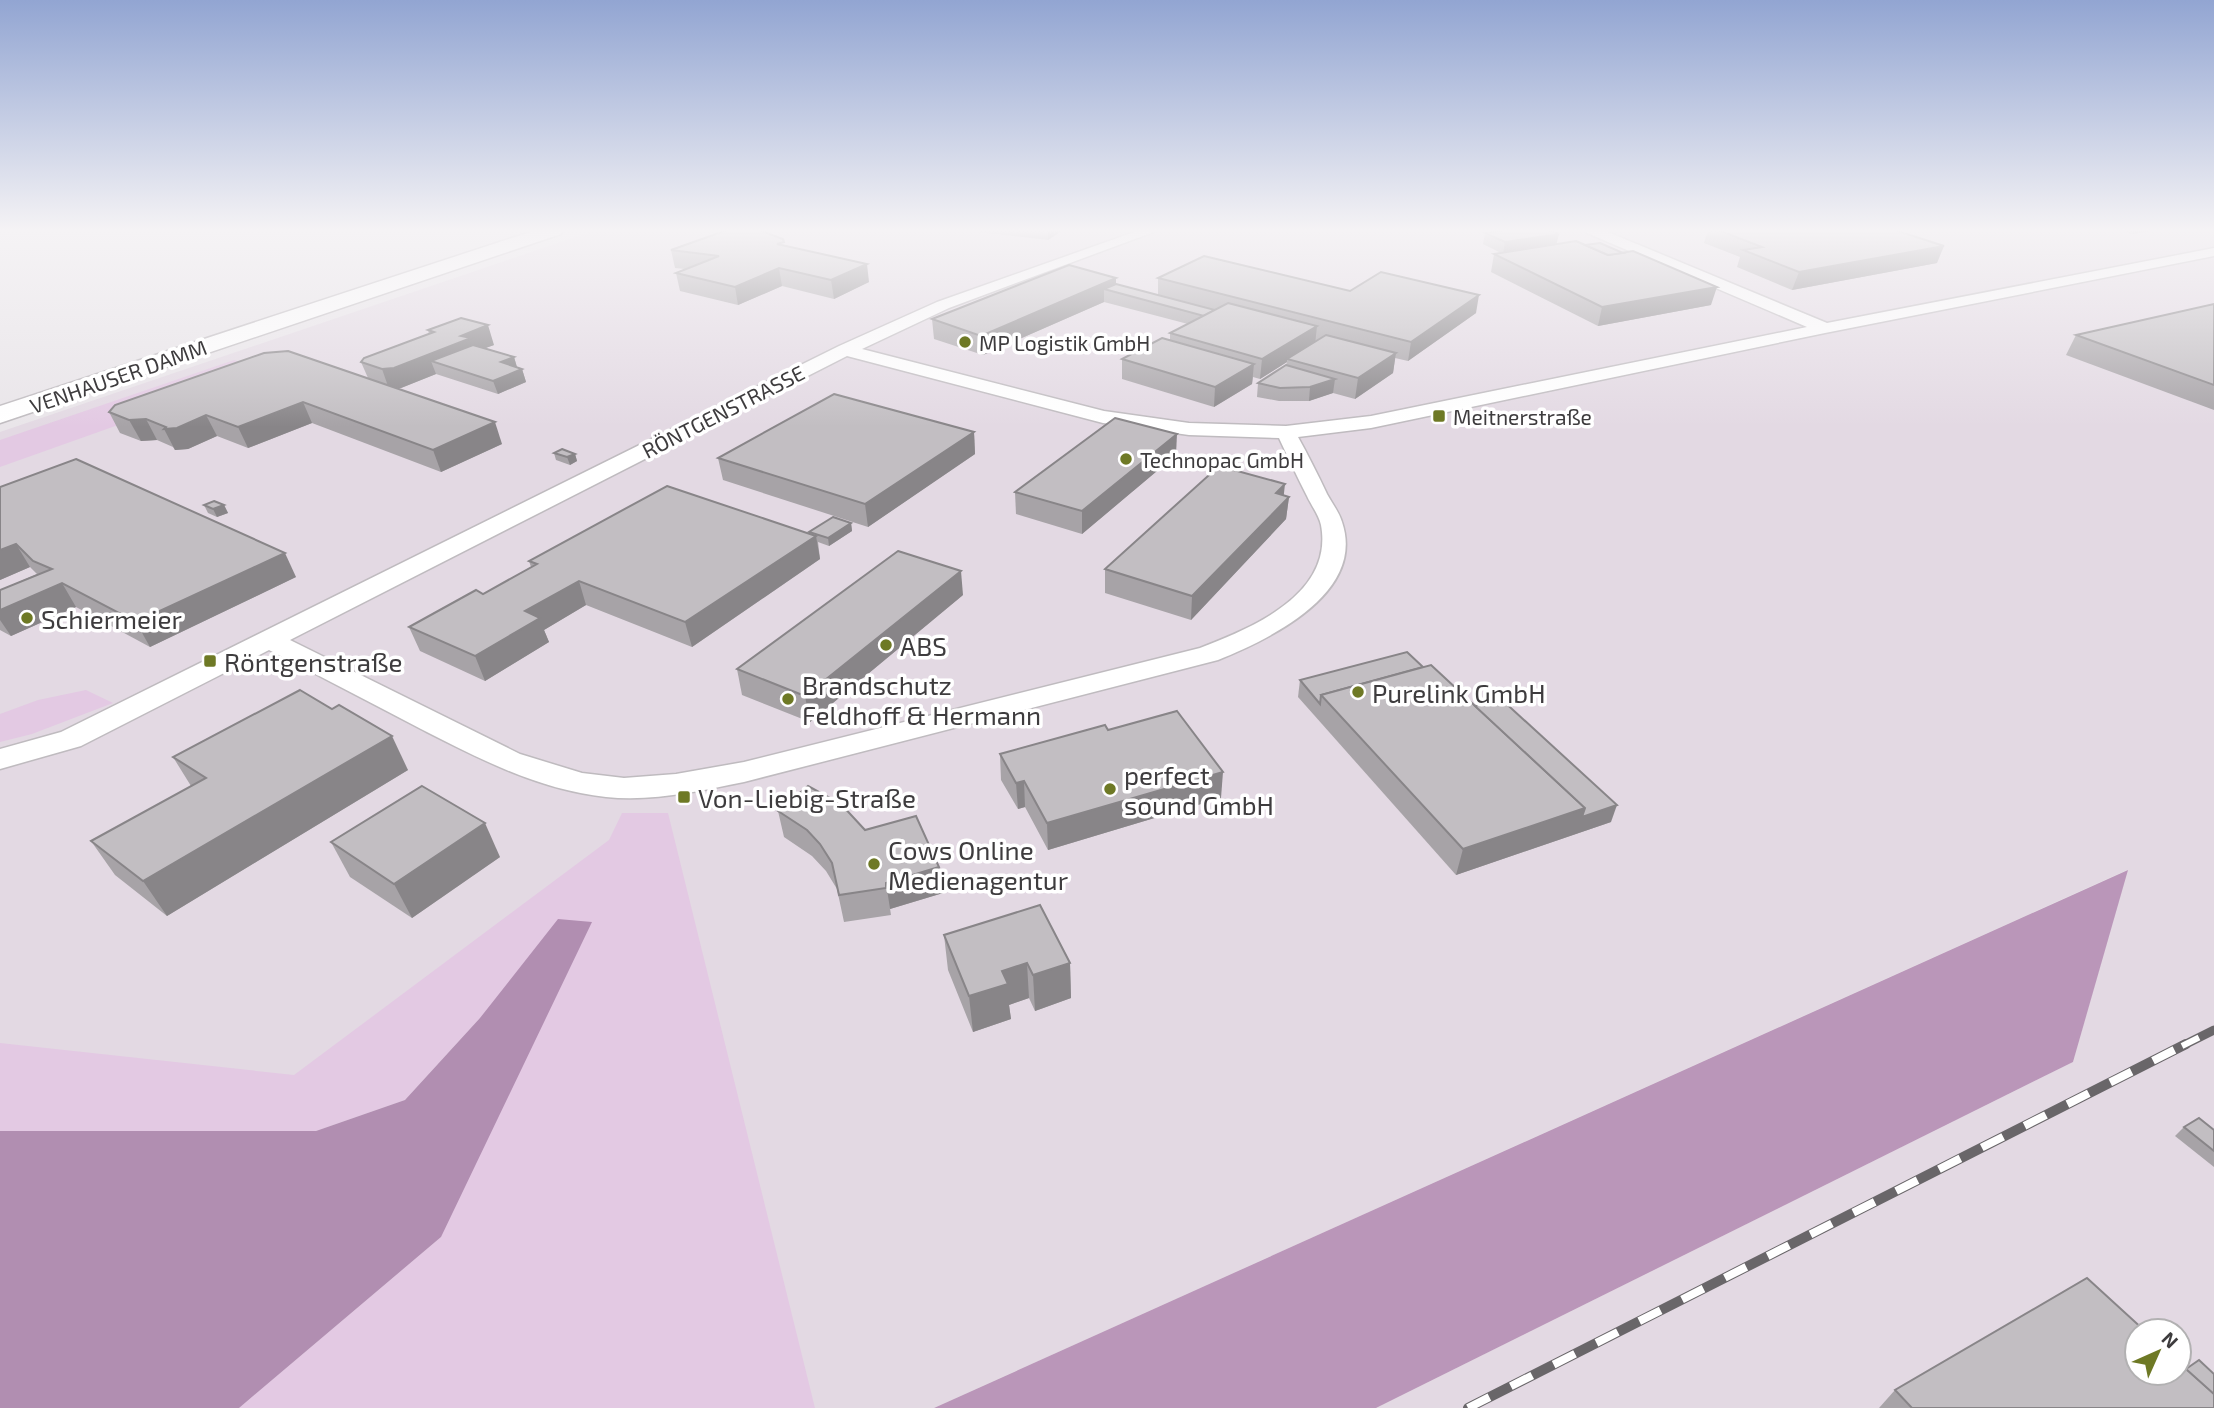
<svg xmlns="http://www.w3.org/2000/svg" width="2214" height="1408" viewBox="0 0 2214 1408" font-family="'Exo 2',sans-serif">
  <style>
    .built { fill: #e3d9e3; fill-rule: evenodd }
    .green { fill: #e3c9e3 }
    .forest { fill: #ba96b9 }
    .water { fill: #b18eb1 }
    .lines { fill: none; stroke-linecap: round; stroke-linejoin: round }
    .minor-casing { stroke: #bfbbbf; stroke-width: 3 }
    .secondary-casing { stroke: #bfbbbf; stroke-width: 3 }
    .minor { fill: #fff; fill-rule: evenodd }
    .secondary { fill: #fff; fill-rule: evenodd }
    .rail-far1-casing { stroke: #696669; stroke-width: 9 }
    .rail-casing { stroke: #696669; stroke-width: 10 }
    .rail-far1 { stroke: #fff; stroke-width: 6; stroke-dasharray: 19; stroke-linecap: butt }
    .rail { stroke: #fff; stroke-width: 8; stroke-dasharray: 24; stroke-linecap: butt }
    .wall { fill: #a7a3a7 }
    .shaded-wall { fill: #888588 }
    .building { fill: #c2bec2; stroke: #888588; stroke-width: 2 }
    .poi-dot { fill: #6e7925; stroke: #fff; stroke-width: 2.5 }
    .labels { text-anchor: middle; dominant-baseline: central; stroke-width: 7; stroke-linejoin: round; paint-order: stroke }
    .far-poi-label { font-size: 21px; fill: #3e3c3e; stroke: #fff; text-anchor: start }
    .far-street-label { font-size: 21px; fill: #3e3c3e; stroke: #fff }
    .poi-label { font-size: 26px; fill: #3e3c3e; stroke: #fff; text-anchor: start }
  </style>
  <rect width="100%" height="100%" fill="#e9e5e9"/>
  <!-- built -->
  <path class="built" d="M 596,230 L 2214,230 L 2214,1408 L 1376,1408 L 2073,1062 L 2127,870 L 934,1408 L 0,1408 L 0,432 ZM 2137,1331 L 2179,1331 L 2179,1373 L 2137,1373 Z"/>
  <!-- green -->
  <g class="green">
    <polygon points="234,360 267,372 0,467 0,440"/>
    <polygon points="86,690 113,703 32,734 0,742 0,714 38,700"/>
    <polygon points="622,813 668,813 815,1408 239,1408 441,1237 480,1018 405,1100 316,1131 0,1131 0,1043 294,1075 609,840"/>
  </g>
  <!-- forest -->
  <polygon class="forest" points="2128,870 2073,1062 1376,1408 934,1408"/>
  <!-- water -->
  <polygon class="water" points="558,919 592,922 441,1237 239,1408 0,1408 0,1131 316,1131 405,1100 480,1018"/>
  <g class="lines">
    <defs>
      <path id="minor" d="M 1140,230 L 1159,230 L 949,308 L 862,349 L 1104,411 L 1189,423 L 1286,426 L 1371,416 L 1807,327 L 1587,233 L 1585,230 L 1603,230 L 1827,323 L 2214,248 L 2214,256 L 1825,333 L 1371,428 L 1298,437 C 1308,455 1318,475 1327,494 C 1332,503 1339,512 1342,522 C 1366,593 1270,639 1218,660 L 744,782 C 699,791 652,802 606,797 C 539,790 480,759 421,729 C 371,703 320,676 269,650 L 81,746 L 0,769 L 0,749 L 61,732 L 839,346 L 937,302 ZM 847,356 L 1103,423 L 1189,435 L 1279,438 C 1288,457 1297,477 1307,496 C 1311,505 1319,515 1321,525 C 1334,595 1251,628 1200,648 L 744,762 L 676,774 L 624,778 L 582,773 L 520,754 L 290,640 Z"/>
      <polygon id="secondary" points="536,230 564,230 561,234 0,423 0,406"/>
    </defs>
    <!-- minor casing -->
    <use href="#minor" class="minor-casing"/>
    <!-- secondary casing -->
    <use href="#secondary" class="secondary-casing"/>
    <!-- minor -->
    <use href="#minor" class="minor"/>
    <!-- secondary -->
    <use href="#secondary" class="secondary"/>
    <defs>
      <polyline id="rail-far1" points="2182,1046 2214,1030"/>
      <polyline id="rail" points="1468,1408 2186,1044"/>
    </defs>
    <!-- rail-far1 casing -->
    <use href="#rail-far1" class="rail-far1-casing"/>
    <!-- rail casing -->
    <use href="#rail" class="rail-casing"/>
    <!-- rail-far1 -->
    <use href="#rail-far1" class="rail-far1"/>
    <!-- rail -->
    <use href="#rail" class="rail"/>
  </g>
  <!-- wall -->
  <g class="wall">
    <polygon points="962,230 1063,230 1048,240"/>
    <polygon points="1354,230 1373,230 1367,232"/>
    <polygon points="1708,230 1895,230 1937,263 1792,290 1737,267 1740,257 1704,243"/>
    <polygon points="2116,230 2158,230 2132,234"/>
    <polygon points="1485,233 1556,244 1711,305 1598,326 1491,272 1494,254 1501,253 1483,244"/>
    <polygon points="785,246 869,282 834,299 782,286 738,305 680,291 676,273 685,269 675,268 671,250"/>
    <polygon points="1158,278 1350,291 1476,313 1408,361 1395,358 1393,373 1355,399 1333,393 1309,401 1279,401 1257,397 1258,383 1286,365 1287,362 1260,379 1253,377 1252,384 1214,407 1122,379 1122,359 1170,341 1170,333 1188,324 1104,302 983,355 934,339 932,319 1116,284 1158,295"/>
    <polygon points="2214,304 2214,410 2066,355 2076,335"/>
    <polygon points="428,330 494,345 485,348 514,357 517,367 522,369 526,382 498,394 436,374 401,388 397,388 502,444 441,472 312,423 248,448 217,436 188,449 175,450 173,447 157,440 141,441 120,433 109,412 368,378 361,362 429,334"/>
    <polygon points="974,432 975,454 868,527 723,480 718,458"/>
    <polygon points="554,453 575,454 577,461 570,465 556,460"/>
    <polygon points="1176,455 1082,534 1016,514 1015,492"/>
    <polygon points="0,487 296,577 150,647 76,607 11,636 0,630 0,590 37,574 30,567 0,580"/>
    <polygon points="1284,495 1289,497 1286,519 1191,620 1105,593 1105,569"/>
    <polygon points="204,505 224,505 228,513 217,517 208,513"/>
    <polygon points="851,523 852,531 829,546 818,542 820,559 692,647 586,605 544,630 549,642 485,681 420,651 409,627 483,594 531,567 529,561 810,534 809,532"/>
    <polygon points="963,595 810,722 742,695 737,669"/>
    <polygon points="1423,667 1475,706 1611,822 1456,875 1298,697 1300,680"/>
    <polygon points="332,709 408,770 167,916 115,875 91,841 191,786 173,757"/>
    <polygon points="1108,730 1221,798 1048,850 1025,807 1018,809 1001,780 1000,754"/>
    <polygon points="778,811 865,830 939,867 943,893 890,909 891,915 844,922 837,889 826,871 812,856 784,837"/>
    <polygon points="331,842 500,857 412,918 350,877"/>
    <polygon points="944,935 1070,963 1071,998 1035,1011 1029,998 1009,1005 1011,1019 973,1032 948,970"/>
    <polygon points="2184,1127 2214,1130 2214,1167 2175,1136"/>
    <polygon points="2186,1369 2214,1408 1879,1408 1895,1390"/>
  </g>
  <!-- shaded-wall -->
  <g class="shaded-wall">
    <polygon points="1048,230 1063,230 1048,240"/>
    <polygon points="2134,230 2158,230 2132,234"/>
    <polygon points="1559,234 1556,246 1503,254 1505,242"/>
    <polygon points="1944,246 1937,263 1792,290 1799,272"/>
    <polygon points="867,264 869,282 834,299 831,280"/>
    <polygon points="779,268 782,286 738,305 735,287"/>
    <polygon points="1116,278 1116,293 1104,289 1104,302 983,355 981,336"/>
    <polygon points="1717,287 1711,305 1598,326 1602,307"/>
    <polygon points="1479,295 1476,313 1408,361 1411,342"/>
    <polygon points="488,325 494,345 475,352 431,361 436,374 401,388 389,389 382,369"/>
    <polygon points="1317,326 1315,345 1287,359 1287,362 1260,379 1262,359"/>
    <polygon points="1396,353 1393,373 1355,399 1358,378"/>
    <polygon points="514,357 518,371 522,369 526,382 498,394 493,381 501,362"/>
    <polygon points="1254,364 1252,384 1214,407 1215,387"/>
    <polygon points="1335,379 1333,393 1309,401 1310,387"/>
    <polygon points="303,402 312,423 248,448 238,427"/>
    <polygon points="206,415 217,436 188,449 175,450 164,429"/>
    <polygon points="146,419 157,440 141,441 129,420"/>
    <polygon points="495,422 502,444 441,472 433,450"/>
    <polygon points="974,432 975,454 868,527 865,504"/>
    <polygon points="1177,434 1176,455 1082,534 1082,511"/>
    <polygon points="575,454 577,461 570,465 567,457"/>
    <polygon points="1285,484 1283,502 1289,497 1286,519 1191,620 1192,596 1276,493"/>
    <polygon points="224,505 228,513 217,517 213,509"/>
    <polygon points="851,523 852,531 829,546 828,538"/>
    <polygon points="816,536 820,559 692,647 685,622"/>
    <polygon points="16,544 30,567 0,580 0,550"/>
    <polygon points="285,553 296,577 150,647 136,622"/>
    <polygon points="961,571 963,595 810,722 805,696"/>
    <polygon points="579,581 586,605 544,630 549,642 485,681 475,656 525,611"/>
    <polygon points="62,583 76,607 11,636 0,620 0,610"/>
    <polygon points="392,736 408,770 167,916 143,881"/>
    <polygon points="1223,772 1221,798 1048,850 1047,823"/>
    <polygon points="1024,781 1025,807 1018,809 1016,783"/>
    <polygon points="1617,805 1611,822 1456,875 1463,849 1585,808"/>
    <polygon points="485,823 500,857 412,918 394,884"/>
    <polygon points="939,867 943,893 890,909 891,915 886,883"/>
    <polygon points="1027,963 1029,998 1009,1005 1011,1019 973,1032 969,996 1002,971"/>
    <polygon points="1070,963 1071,998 1035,1011 1033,975"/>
  </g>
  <!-- building -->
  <g class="building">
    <polygon points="727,230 759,230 783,239 784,242 777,244 867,264 831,280 779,268 735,287 676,273 719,256 671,250"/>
    <polygon points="1508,230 1548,230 1559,234 1505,242 1485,233"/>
    <polygon points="1718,230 1895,230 1944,246 1799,272 1743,250 1762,247"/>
    <polygon points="1576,241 1608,255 1633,251 1717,287 1602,307 1494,254"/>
    <polygon points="1600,243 1623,253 1608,255 1585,245"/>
    <polygon points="1204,256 1350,291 1381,272 1479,295 1411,342 1158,278"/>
    <polygon points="1069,265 1116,278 981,336 932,319"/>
    <polygon points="1116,284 1215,310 1204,316 1104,289"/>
    <polygon points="1228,303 1317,326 1262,359 1170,333"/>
    <polygon points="2214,304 2214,385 2076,335"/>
    <polygon points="461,318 488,325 461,336 471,338 394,368 382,369 361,362 364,358 434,332 428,330"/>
    <polygon points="1326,335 1396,353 1358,378 1287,359"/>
    <polygon points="1162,338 1254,364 1215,387 1122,359"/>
    <polygon points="473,345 514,357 501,362 522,369 493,381 431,361"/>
    <polygon points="288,351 495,422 433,450 303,402 238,427 206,415 177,428 164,429 166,427 146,419 129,420 109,412 115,405 264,353"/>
    <polygon points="1286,365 1335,379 1310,387 1280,388 1258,383"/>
    <polygon points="834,394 974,432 865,504 718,458"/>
    <polygon points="1115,418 1177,434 1082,511 1015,492"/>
    <polygon points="562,449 575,454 567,457 554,453"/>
    <polygon points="76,459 285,553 136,622 62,583 0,610 0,590 52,569 33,561 16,544 0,550 0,487"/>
    <polygon points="1219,466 1285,484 1276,493 1289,497 1192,596 1105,569"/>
    <polygon points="667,486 816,536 685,622 579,581 525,611 540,618 475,656 409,627 476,590 483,594 537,564 529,561"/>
    <polygon points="214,501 224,505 213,509 204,505"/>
    <polygon points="833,517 851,523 828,538 809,532"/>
    <polygon points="898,551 961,571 805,696 737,669"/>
    <polygon points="1407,652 1423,667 1321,695 1320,704 1300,680"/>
    <polygon points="1431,665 1585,808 1463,849 1321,695"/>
    <polygon points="300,690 332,709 339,705 392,736 143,881 91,841 206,778 173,757"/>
    <polygon points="1500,698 1617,805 1582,817 1585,808 1475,706"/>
    <polygon points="1177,711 1223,772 1047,823 1024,781 1016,783 1000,754 1105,725 1108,730"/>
    <polygon points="422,786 485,823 394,884 331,842"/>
    <polygon points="808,786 841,804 865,830 916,816 939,867 886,883 886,888 839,895 832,863 820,844 807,830 778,811"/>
    <polygon points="1040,905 1070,963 1033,975 1027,963 1002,971 1008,984 969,996 944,935"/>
    <polygon points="2199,1118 2214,1130 2214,1151 2184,1127"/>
    <polygon points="2087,1278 2145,1331 2137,1331 2137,1373 2179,1373 2179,1362 2214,1394 2214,1408 1912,1408 1895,1390"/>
    <polygon points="2199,1360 2214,1374 2214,1394 2186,1369"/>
  </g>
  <!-- sky -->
  <linearGradient id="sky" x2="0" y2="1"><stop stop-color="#92a5d2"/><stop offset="0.54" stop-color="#f5f3f5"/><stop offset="1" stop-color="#f5f3f5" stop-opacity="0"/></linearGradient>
  <rect width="2214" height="427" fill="url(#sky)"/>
  <!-- markers -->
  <g class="poi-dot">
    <circle cx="965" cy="342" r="7"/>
    <rect x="1432" y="409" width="14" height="14" rx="3.5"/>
    <circle cx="1126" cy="459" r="7"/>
    <circle cx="27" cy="618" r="7"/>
    <circle cx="886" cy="645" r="7"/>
    <rect x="203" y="654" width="14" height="14" rx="3.5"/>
    <circle cx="1358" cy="692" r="7"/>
    <circle cx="788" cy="699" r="7"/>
    <circle cx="1110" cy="789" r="7"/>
    <rect x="677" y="790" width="14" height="14" rx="3.5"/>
    <circle cx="874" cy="864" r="7"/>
  </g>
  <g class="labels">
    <!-- far-poi labels -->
    <g class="far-poi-label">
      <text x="979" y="342">MP Logistik GmbH</text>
      <text x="1453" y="416">Meitnerstraße</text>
      <text x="1140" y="459">Technopac GmbH</text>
    </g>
    <!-- far-street labels -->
    <g class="far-street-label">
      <text transform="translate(118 376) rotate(-19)">VENHAUSER DAMM</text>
      <text transform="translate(723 411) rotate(-27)">RÖNTGENSTRASSE</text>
    </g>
    <!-- poi labels -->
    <g class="poi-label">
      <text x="41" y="618">Schiermeier</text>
      <text x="900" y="645">ABS</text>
      <text x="224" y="661">Röntgenstraße</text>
      <text x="802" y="684">Brandschutz<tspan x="802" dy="30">Feldhoff &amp; Hermann</tspan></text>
      <text x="1372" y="692">Purelink GmbH</text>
      <text x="1124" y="774">perfect<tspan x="1124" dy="30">sound GmbH</tspan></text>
      <text x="698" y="797">Von-Liebig-Straße</text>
      <text x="888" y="849">Cows Online<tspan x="888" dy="30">Medienagentur</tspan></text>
    </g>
  </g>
  <!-- north arrow -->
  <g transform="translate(2158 1352) rotate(45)"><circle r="33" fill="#ffffff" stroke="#b2b1b2" stroke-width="2"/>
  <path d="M0-5L12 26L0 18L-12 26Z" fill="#6e7925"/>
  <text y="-10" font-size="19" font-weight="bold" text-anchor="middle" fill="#3e3c3e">N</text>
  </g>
</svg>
